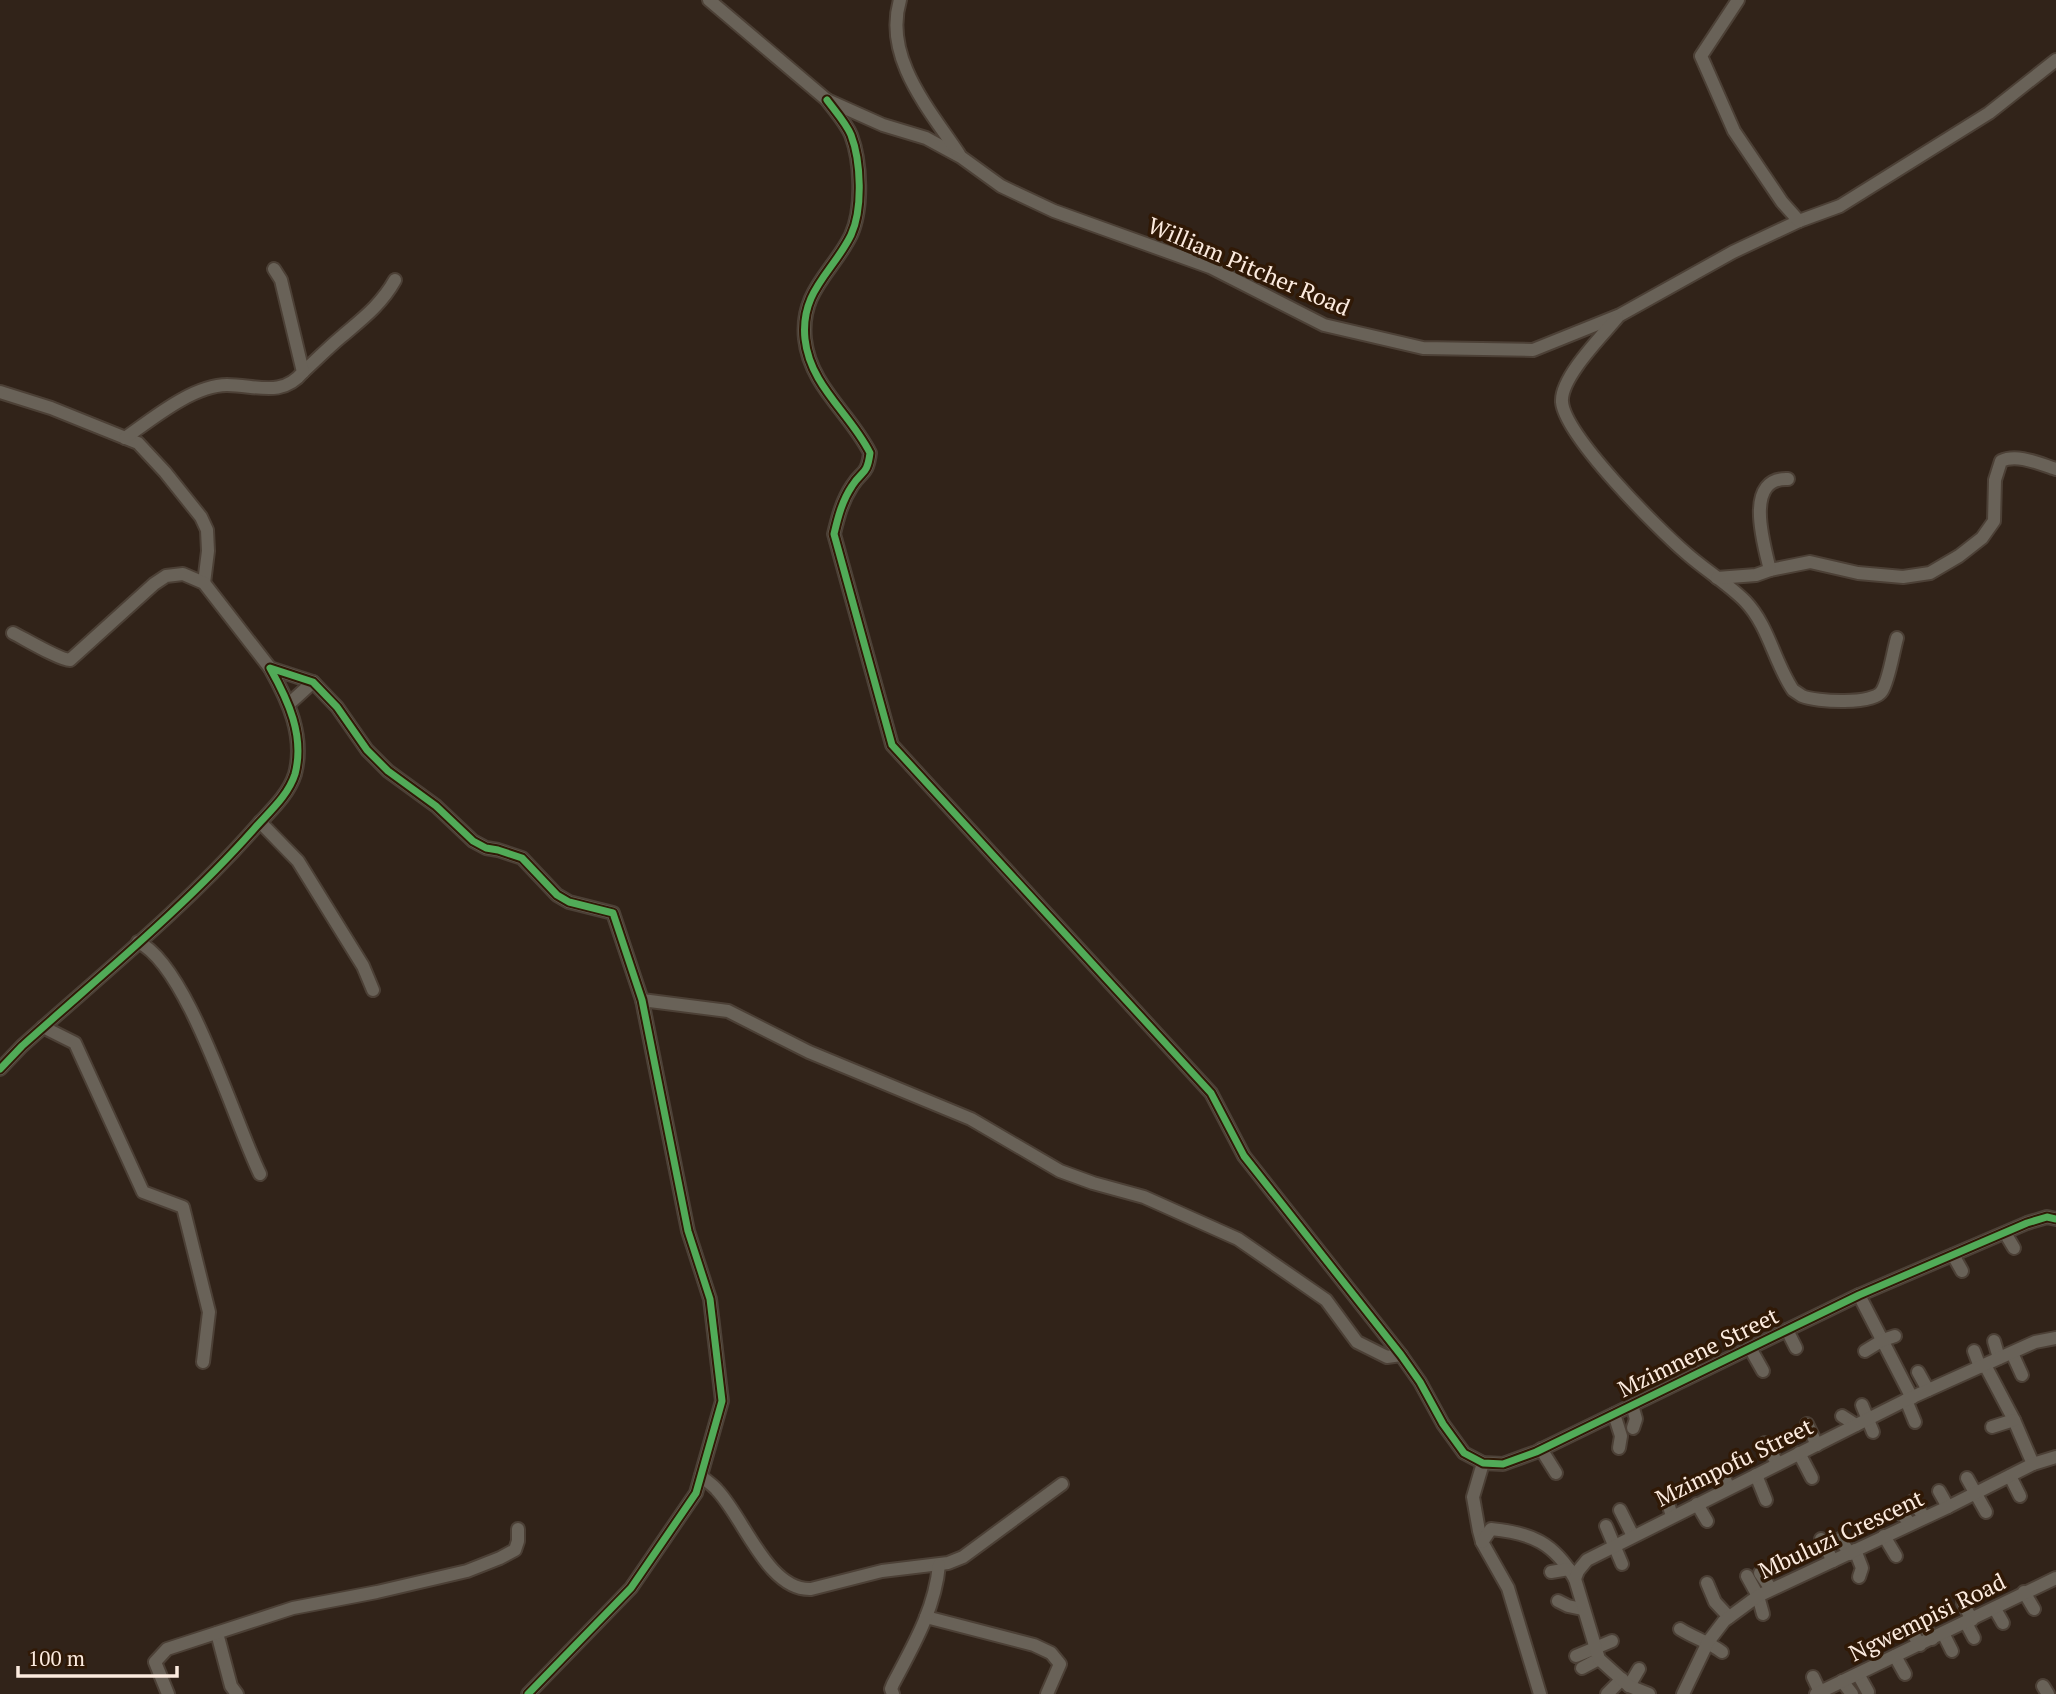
<svg xmlns="http://www.w3.org/2000/svg" width="2056" height="1694" viewBox="0 0 2056 1694" font-family="'PT Serif',serif">
  <style>
    .lines { fill: none; stroke-linecap: round; stroke-linejoin: round }
    .street-casing { stroke: #4c4036; stroke-width: 16 }
    .street { stroke: #696258; stroke-width: 12 }
    .cycleway-casing { stroke: #301906; stroke-width: 11 }
    .cycleway { stroke: #51ab58; stroke-width: 7 }
    .labels { text-anchor: middle; dominant-baseline: central; stroke-width: 7; stroke-linejoin: round; paint-order: stroke }
    .street-label { font-size: 23px; fill: #fcebdf; stroke: #301906 }
  </style>
  <rect width="100%" height="100%" fill="#312319"/>
  <g class="lines">
    <defs>
      <g id="street">
        <polyline points="709,0 827,100 883,125 926,138 961,157 1001,186 1054,211 1210,267 1324,325 1423,348 1533,350 1620,315 1733,252 1799,221 1840,206 1989,113 2056,60"/>
        <path d="M 900,0 C 883,57 929,109 959,154"/>
        <polyline points="1738,0 1701,56 1734,131 1782,202 1799,221"/>
        <path d="M 827,100 C 835,111 846,123 851,135 C 861,161 863,209 851,235 C 833,272 800,291 805,339 C 810,386 850,413 870,453 C 867,476 862,470 852,486 C 842,501 838,517 834,534 L 892,745 L 1211,1093 L 1244,1156 L 1401,1355 L 1420,1382 L 1443,1424 L 1464,1453 L 1483,1463 L 1503,1464 L 1536,1452 L 1859,1295 L 2027,1223 L 2047,1217 L 2056,1219"/>
        <path d="M 1617,318 C 1602,336 1560,378 1562,402 C 1565,436 1658,529 1686,553 C 1705,570 1727,583 1745,601 C 1769,626 1774,662 1793,690 C 1796,692 1799,694 1802,696 C 1816,702 1874,705 1882,691 C 1889,680 1893,652 1897,638"/>
        <path d="M 303,372 C 316,360 328,348 341,337 C 362,319 381,305 395,280"/>
        <polyline points="0,392 51,408 138,443 165,472 201,517 207,530 208,551 204,583"/>
        <path d="M 125,438 C 152,419 193,385 227,385 C 256,385 282,398 303,372 L 281,280 L 274,269"/>
        <path d="M 1770,570 L 1810,562 L 1858,573 L 1903,577 L 1930,573 L 1959,556 L 1982,538 L 1994,521 L 1995,480 L 2001,461 C 2017,453 2040,464 2056,469"/>
        <path d="M 1717,578 L 1756,575 L 1770,570 C 1764,545 1743,477 1788,479"/>
        <path d="M 13,633 C 25,639 60,660 70,660 L 154,584 L 166,576 L 183,574 L 204,583 L 270,668"/>
        <polyline points="290,703 313,682"/>
        <polyline points="260,822 298,861 363,966 373,990"/>
        <path d="M 138,942 C 188,965 234,1121 260,1174"/>
        <polyline points="642,1000 728,1011 809,1052 971,1119 1060,1171 1093,1183 1144,1197 1238,1239 1326,1300 1357,1342 1387,1357 1401,1355"/>
        <polyline points="43,1027 75,1043 143,1192 183,1207 209,1312 203,1362"/>
        <path d="M 0,1069 L 22,1046 C 100,976 184,908 254,829 C 269,812 288,796 295,774 C 305,736 288,700 270,668 L 313,682 L 337,707 L 367,750 L 388,771 L 436,806 L 473,841 L 486,848 L 498,850 L 522,858 L 557,895 L 569,902 L 613,913 L 642,1000 L 688,1231 L 710,1299 L 722,1401 L 696,1493 L 631,1588 L 528,1694"/>
        <polyline points="2005,1233 2014,1248"/>
        <polyline points="1953,1255 1962,1271"/>
        <polyline points="1859,1295 1912,1398"/>
        <polyline points="1787,1330 1796,1348"/>
        <polyline points="1994,1341 1999,1358"/>
        <polyline points="1750,1348 1763,1371"/>
        <polyline points="1865,1351 1883,1340 1895,1336"/>
        <polyline points="1974,1351 1980,1367"/>
        <polyline points="2012,1353 2022,1375"/>
        <polyline points="1985,1365 2014,1420 2033,1464"/>
        <polyline points="1918,1372 1928,1390"/>
        <polyline points="1906,1400 1915,1422"/>
        <polyline points="1632,1405 1636,1419 1633,1428"/>
        <polyline points="1862,1405 1873,1432"/>
        <polyline points="1614,1414 1621,1436 1619,1448"/>
        <polyline points="1842,1416 1856,1425"/>
        <polyline points="1807,1424 1817,1445"/>
        <polyline points="1992,1427 2014,1420"/>
        <polyline points="1765,1443 1778,1464"/>
        <polyline points="1541,1449 1556,1473"/>
        <polyline points="1799,1453 1812,1478"/>
        <polyline points="1483,1463 1473,1497 1479,1531 1482,1542 1508,1588 1540,1694"/>
        <polyline points="1721,1472 1729,1488"/>
        <polyline points="1756,1475 1766,1500"/>
        <path d="M 701,1476 C 706,1481 713,1485 717,1490 C 744,1518 768,1591 811,1589 L 882,1571 L 948,1563 L 963,1557 L 1062,1484"/>
        <polyline points="2010,1476 2020,1496"/>
        <polyline points="1967,1478 1986,1512"/>
        <polyline points="1939,1491 1948,1507"/>
        <polyline points="1667,1500 1672,1516"/>
        <polyline points="1913,1501 1924,1517"/>
        <polyline points="1697,1504 1707,1521"/>
        <polyline points="1620,1510 1633,1536"/>
        <polyline points="1899,1511 1910,1523"/>
        <polyline points="1606,1526 1622,1564"/>
        <polyline points="1884,1536 1896,1556"/>
        <polyline points="1821,1539 1833,1561"/>
        <polyline points="1840,1539 1850,1554"/>
        <path d="M 1482,1542 L 1491,1529 C 1532,1533 1554,1543 1575,1579"/>
        <polyline points="1855,1550 1862,1568 1859,1577"/>
        <polyline points="1551,1572 1569,1569"/>
        <polyline points="1760,1573 1771,1589"/>
        <polyline points="1747,1576 1758,1596 1763,1614"/>
        <polyline points="1707,1583 1715,1602 1729,1617"/>
        <polyline points="2024,1592 2034,1609"/>
        <polyline points="1558,1601 1568,1606 1582,1609"/>
        <polyline points="1963,1603 1972,1620"/>
        <polyline points="1995,1609 2003,1623"/>
        <polyline points="926,1617 1034,1645 1051,1653 1060,1664 1047,1694"/>
        <polyline points="1922,1621 1932,1639"/>
        <polyline points="1966,1623 1974,1638"/>
        <path d="M 1680,1629 C 1694,1638 1709,1642 1722,1652"/>
        <polyline points="1912,1632 1920,1645"/>
        <polyline points="217,1633 231,1686 237,1694"/>
        <polyline points="1943,1633 1952,1651"/>
        <polyline points="1576,1656 1612,1641"/>
        <polyline points="1895,1656 1905,1674"/>
        <polyline points="1582,1668 1599,1659"/>
        <polyline points="1858,1674 1868,1692"/>
        <polyline points="1813,1677 1820,1692"/>
        <polyline points="1842,1681 1852,1694"/>
        <polyline points="1629,1686 1639,1669"/>
        <polyline points="2043,1686 2048,1694"/>
        <polyline points="168,1694 155,1662 167,1649 293,1608 377,1592 467,1571 500,1558 515,1550 518,1541 518,1529"/>
        <path d="M 893,1694 L 891,1689 L 893,1684 C 913,1646 935,1609 939,1565"/>
        <polyline points="1607,1694 1622,1679"/>
        <polyline points="1649,1694 1629,1686 1599,1659 1575,1579 1578,1571 1587,1560 1906,1400 2035,1342 2056,1338"/>
        <polyline points="1683,1694 1708,1642 1724,1621 1758,1596 1948,1507 2033,1464 2056,1457"/>
        <polyline points="1816,1694 2056,1578"/>
      </g>
    </defs>
    <!-- street casing -->
    <use href="#street" class="street-casing"/>
    <!-- street -->
    <use href="#street" class="street"/>
    <defs>
      <g id="cycleway">
        <path d="M 827,100 C 835,111 846,123 851,135 C 861,161 863,209 851,235 C 833,272 800,291 805,339 C 810,386 850,413 870,453 C 867,476 862,470 852,486 C 842,501 838,517 834,534 L 892,745 L 1211,1093 L 1244,1156 L 1401,1355 L 1420,1382 L 1443,1424 L 1464,1453 L 1483,1463 L 1503,1464 L 1536,1452 L 1859,1295 L 2027,1223 L 2047,1217 L 2056,1219"/>
        <path d="M 0,1069 L 22,1046 C 100,976 184,908 254,829 C 269,812 288,796 295,774 C 305,736 288,700 270,668 L 313,682 L 337,707 L 367,750 L 388,771 L 436,806 L 473,841 L 486,848 L 498,850 L 522,858 L 557,895 L 569,902 L 613,913 L 642,1000 L 688,1231 L 710,1299 L 722,1401 L 696,1493 L 631,1588 L 528,1694"/>
      </g>
    </defs>
    <!-- cycleway casing -->
    <use href="#cycleway" class="cycleway-casing"/>
    <!-- cycleway -->
    <use href="#cycleway" class="cycleway"/>
  </g>
  <g class="labels">
    <!-- street labels -->
    <g class="street-label">
      <text transform="translate(1249 266) rotate(23)">William Pitcher Road</text>
      <text transform="translate(1698 1352) rotate(-26)">Mzimnene Street</text>
      <text transform="translate(1734 1462) rotate(-26)">Mzimpofu Street</text>
      <text transform="translate(1841 1534) rotate(-25)">Mbuluzi Crescent</text>
      <text transform="translate(1927 1617) rotate(-26)">Ngwempisi Road</text>
    </g>
  </g>
  <!-- scale -->
  <path d="M18 1666v10h159v-10" fill="none" stroke="#fcebdf" stroke-width="3.5"/>
  <text x="28" y="1666" font-size="21" fill="#fcebdf" stroke="#301906" stroke-width="5" paint-order="stroke">100 m</text>
</svg>
